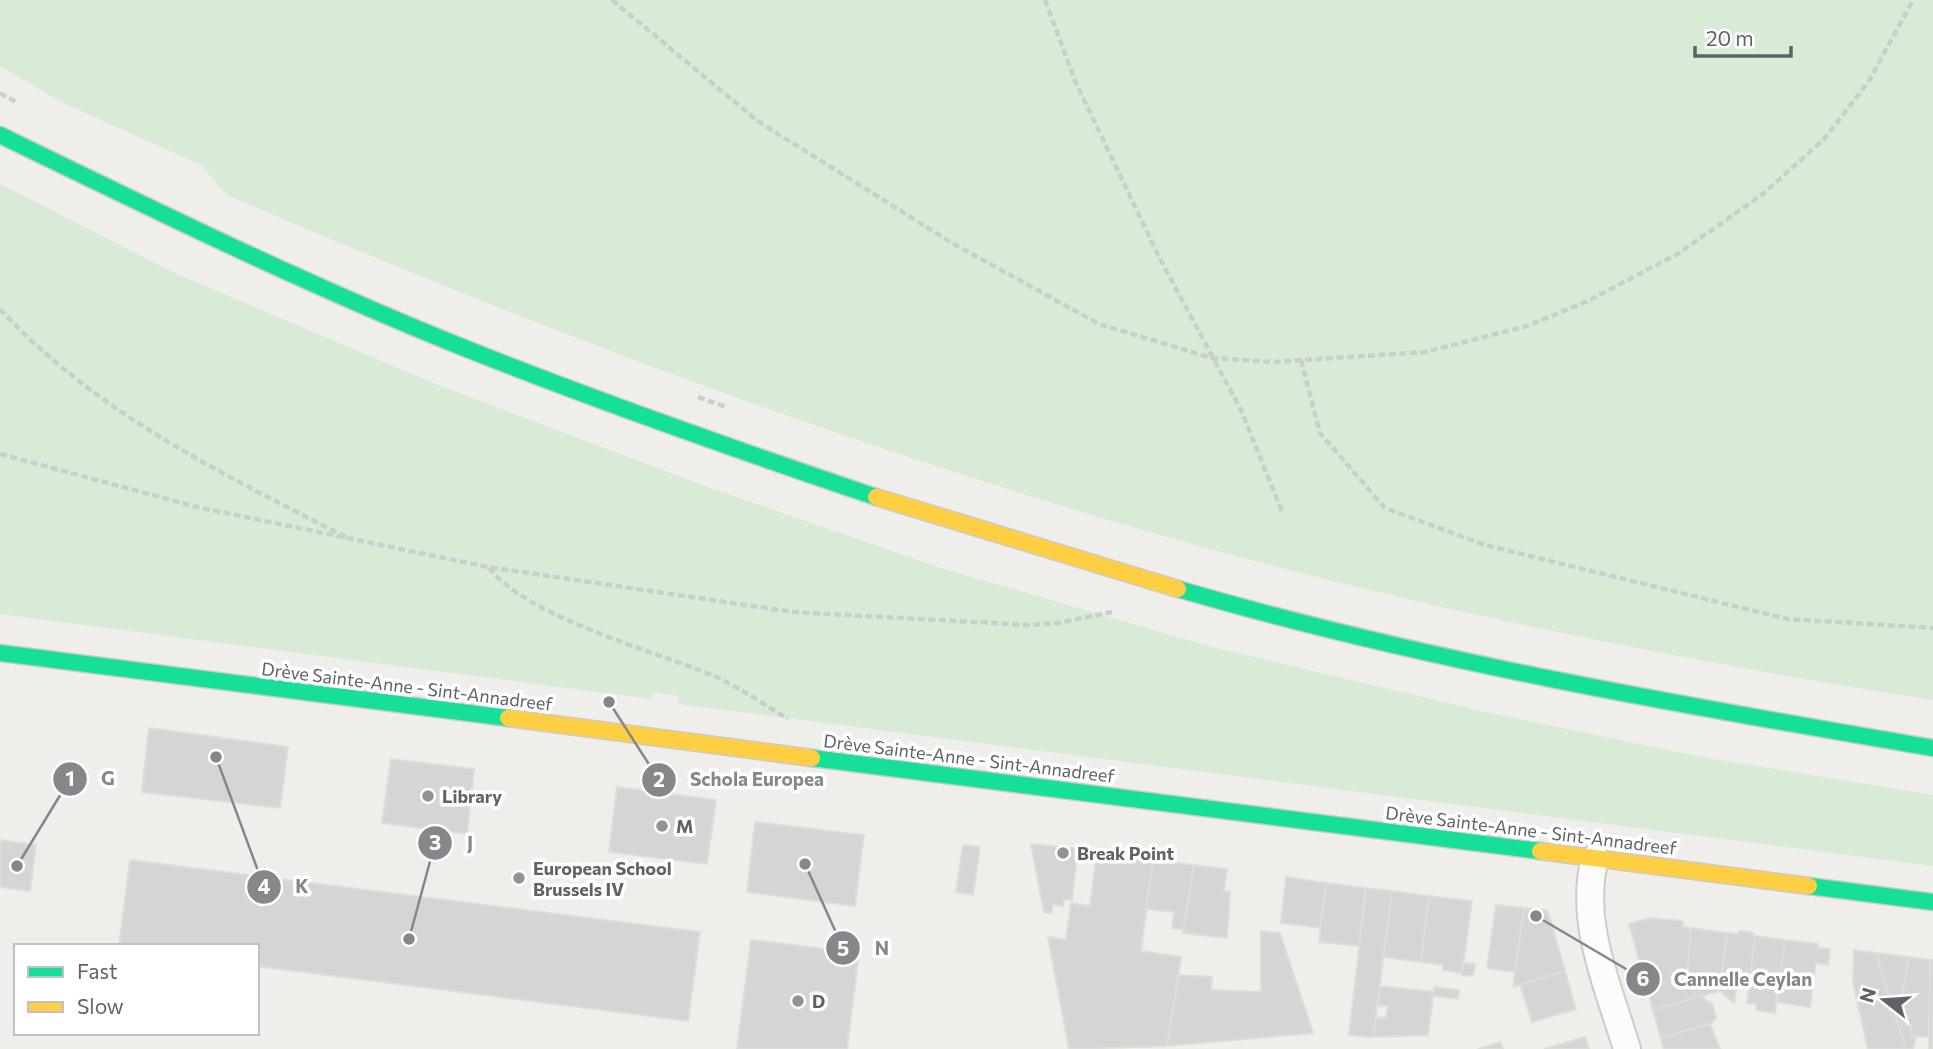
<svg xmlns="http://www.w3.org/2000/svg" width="1933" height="1049" viewBox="0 0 1933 1049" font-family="Commissioner,sans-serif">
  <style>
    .green { fill: #d8ebd6 }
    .building { fill: #d6d5d3; stroke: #deddd9; stroke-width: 2 }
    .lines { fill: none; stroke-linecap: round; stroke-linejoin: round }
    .street-casing { stroke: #cbcccc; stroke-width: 30 }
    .fast-casing { stroke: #cacacb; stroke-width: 19 }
    .slow-casing { stroke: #cacacb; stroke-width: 19 }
    .path { stroke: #cacfcc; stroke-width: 4.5; stroke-dasharray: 7 3.5; stroke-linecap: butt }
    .street { stroke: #fdfcfc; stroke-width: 26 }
    .fast { stroke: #16e098; stroke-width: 16 }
    .slow { stroke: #ffcf43; stroke-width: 16 }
    .poi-dot { fill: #919496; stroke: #fff; stroke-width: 2.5 }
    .labels { text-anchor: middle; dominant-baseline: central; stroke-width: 7; stroke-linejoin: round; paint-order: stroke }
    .street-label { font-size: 18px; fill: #5f6368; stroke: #fff }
    .poi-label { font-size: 18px; font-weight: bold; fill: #5f6368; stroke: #fff; text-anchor: start }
    .leader { fill: none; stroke: #84888a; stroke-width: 2.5 }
    .callout-dot { fill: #84888a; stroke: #fff; stroke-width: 2.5 }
    .mark-label { font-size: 21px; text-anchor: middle; font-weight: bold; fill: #fff }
    .callout-label { font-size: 19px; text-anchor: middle; font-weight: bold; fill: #84888a; stroke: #fff; stroke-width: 7; stroke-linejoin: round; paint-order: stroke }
  </style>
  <rect width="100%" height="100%" fill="#efeeea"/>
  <!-- green -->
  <g class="green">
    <path d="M 0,0 L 1933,0 L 1933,700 C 1631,653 1325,589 1033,497 C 758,412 491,309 227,195 L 201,165 L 63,103 L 0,66 Z"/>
    <polygon points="0,184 175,273 433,383 705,486 941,568 1212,647 1490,713 1702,757 1933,795 1933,866 678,704 679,696 653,692 651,699 0,614"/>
  </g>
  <!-- building -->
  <g class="building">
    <polygon points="149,728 288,747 280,808 142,792"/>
    <polygon points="391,759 474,769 467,834 382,823"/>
    <polygon points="617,787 716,800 707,864 609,852"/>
    <polygon points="755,822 864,835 855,906 747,892"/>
    <polygon points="0,840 36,845 30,891 0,887"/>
    <polygon points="1031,844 1078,849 1072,900 1064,899 1063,906 1052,904 1052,913 1044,912"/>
    <polygon points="963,845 980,847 973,895 956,892"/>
    <polygon points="1097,852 1153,860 1141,951 1181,957 1167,1046 1069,1049 1048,937 1066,940 1071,903 1090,906"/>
    <polygon points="130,860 700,932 688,1021 257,966 257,946 119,946"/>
    <polygon points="1153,860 1194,865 1184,929 1172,928 1174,912 1146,909"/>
    <polygon points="1194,865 1227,869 1224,891 1230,892 1227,938 1183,933"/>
    <polygon points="1286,877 1326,883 1320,928 1281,923"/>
    <polygon points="1326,883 1366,888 1359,946 1319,942"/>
    <polygon points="1366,888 1392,891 1373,1037 1371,1037 1349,1035"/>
    <polygon points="1392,891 1429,896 1421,962 1384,957"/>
    <polygon points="1429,896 1472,901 1462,973 1443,970 1443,965 1421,962"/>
    <polygon points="1496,905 1524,908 1515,972 1487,968"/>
    <polygon points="1524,908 1548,911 1565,971 1513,987"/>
    <polygon points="1651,918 1683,921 1683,927 1691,928 1687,975 1696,998 1653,1010 1629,924"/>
    <polygon points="1691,928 1727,933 1720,991 1696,998 1687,975"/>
    <polygon points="1261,931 1280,933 1313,1033 1167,1046 1179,975 1212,977 1211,990 1261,992"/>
    <polygon points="1739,931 1751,932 1755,936 1750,987 1737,985 1734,1003 1720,991 1727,933 1739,934"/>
    <polygon points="1755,936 1785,940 1775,1013 1756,1010 1757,1004 1747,1003"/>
    <polygon points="751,940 859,953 847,1049 737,1049"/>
    <polygon points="1785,940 1818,944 1818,948 1830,949 1828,965 1816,963 1810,1007 1777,1002"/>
    <polygon points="1854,950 1876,953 1906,1049 1868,1049 1853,982"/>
    <polygon points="1876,953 1909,957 1900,1007 1893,1009"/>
    <polygon points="1909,957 1930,960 1930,1037 1911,1036 1911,1025 1905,1024 1900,1007"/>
    <polygon points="1930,960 1933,960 1933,1049 1929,1049"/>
    <polygon points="1463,963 1475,964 1473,976 1462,975"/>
    <polygon points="1565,971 1576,1009 1532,1022 1520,985"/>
    <polygon points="1380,986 1434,992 1434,987 1459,990 1458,999 1433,996 1428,1035 1373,1037 1376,1017 1386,1018 1388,1006 1378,1005"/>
    <polygon points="1703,995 1705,1000 1712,1003 1716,1017 1712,1023 1661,1038 1653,1010"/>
    <polygon points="1900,1007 1905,1024 1911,1025 1911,1036 1916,1036 1913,1049 1906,1049 1893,1009"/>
    <polygon points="1710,1024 1720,1049 1664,1049 1661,1038"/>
    <polygon points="1585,1037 1589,1049 1544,1049"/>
    <polygon points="1501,1042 1503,1049 1478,1049"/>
  </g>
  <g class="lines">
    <defs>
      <path id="street" d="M 1595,858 C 1578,922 1609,988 1627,1049"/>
      <g id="fast">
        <path d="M 0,135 C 152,209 305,284 462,347 C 599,402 737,450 876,497"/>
        <path d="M 1178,589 C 1425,661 1680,705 1933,748"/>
        <polyline points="0,653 508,718"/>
        <polyline points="812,758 1540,851"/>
        <polyline points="1809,886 1933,902"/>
      </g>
      <g id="slow">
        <polyline points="876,497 1178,589"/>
        <polyline points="508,718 812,758"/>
        <polyline points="1540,851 1809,886"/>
      </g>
    </defs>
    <!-- street casing -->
    <use href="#street" class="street-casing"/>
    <!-- fast casing -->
    <use href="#fast" class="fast-casing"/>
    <!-- slow casing -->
    <use href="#slow" class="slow-casing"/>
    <!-- path -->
    <g class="path">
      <polyline points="612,0 759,122 952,243 1099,324 1212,358 1273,362 1425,352 1527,326 1588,301 1679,253 1763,194 1825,138 1869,81 1913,0"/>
      <polyline points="1045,0 1076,83 1159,257 1241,410 1283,514"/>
      <polyline points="0,93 16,102"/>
      <path d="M 0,309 C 96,413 222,474 346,537"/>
      <polyline points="1301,360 1320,433 1385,508 1485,545 1787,619 1933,628"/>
      <polyline points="698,397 726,407"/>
      <polyline points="0,454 197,507 488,567 793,612 1029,625 1058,623 1112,612"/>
      <path d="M 489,568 C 529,618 652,650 714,676 C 740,688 764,704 788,719"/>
    </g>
    <!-- street -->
    <use href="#street" class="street"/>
    <!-- fast -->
    <use href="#fast" class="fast"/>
    <!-- slow -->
    <use href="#slow" class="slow"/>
  </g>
  <!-- markers -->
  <g class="poi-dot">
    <circle cx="428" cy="796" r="7"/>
    <circle cx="662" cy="826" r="7"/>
    <circle cx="1063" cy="853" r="7"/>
    <circle cx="519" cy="878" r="7"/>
    <circle cx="798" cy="1001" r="7"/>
  </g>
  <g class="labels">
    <!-- street labels -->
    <g class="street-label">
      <text transform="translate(407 686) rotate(7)">Drève Sainte-Anne - Sint-Annadreef</text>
      <text transform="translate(969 758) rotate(7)">Drève Sainte-Anne - Sint-Annadreef</text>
      <text transform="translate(1531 830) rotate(7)">Drève Sainte-Anne - Sint-Annadreef</text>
    </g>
    <!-- poi labels -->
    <g class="poi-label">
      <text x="442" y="796">Library</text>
      <text x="676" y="826">M</text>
      <text x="1077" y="853">Break Point</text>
      <text x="533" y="868">European School<tspan x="533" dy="21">Brussels IV</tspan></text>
      <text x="812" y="1001">D</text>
    </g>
  </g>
  <!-- callouts -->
  <path class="leader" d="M17 866L70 779M609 702L659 780M409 939L435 843M216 757L264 887M805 864L843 948M1536 916L1643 979"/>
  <g class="callout-dot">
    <circle cx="17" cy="866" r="7"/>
    <circle cx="609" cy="702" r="7"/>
    <circle cx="409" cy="939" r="7"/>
    <circle cx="216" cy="757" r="7"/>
    <circle cx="805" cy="864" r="7"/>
    <circle cx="1536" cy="916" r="7"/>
    <circle cx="70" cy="779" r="18"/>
    <circle cx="659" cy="780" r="18"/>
    <circle cx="435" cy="843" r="18"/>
    <circle cx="264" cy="887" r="18"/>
    <circle cx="843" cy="948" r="18"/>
    <circle cx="1643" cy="979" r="18"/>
  </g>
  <g class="mark-label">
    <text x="70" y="786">1</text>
    <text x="659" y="787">2</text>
    <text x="435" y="850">3</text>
    <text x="264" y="894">4</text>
    <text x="843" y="956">5</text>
    <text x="1643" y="986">6</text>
  </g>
  <g class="callout-label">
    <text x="108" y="785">G</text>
    <text x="757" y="786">Schola Europea</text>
    <text x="470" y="850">J</text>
    <text x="302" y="893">K</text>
    <text x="882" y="955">N</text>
    <text x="1743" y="986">Cannelle Ceylan</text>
  </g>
  <!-- legend -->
  <rect x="14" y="944" width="245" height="91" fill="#ffffff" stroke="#bfc1c3" stroke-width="2"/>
  <rect x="28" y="967" width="35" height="10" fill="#16e098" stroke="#bfc1c3" stroke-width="2"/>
  <text x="77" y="979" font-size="21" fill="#5f6368">Fast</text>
  <rect x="28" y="1002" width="35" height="10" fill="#ffcf43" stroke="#bfc1c3" stroke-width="2"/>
  <text x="77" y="1014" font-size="21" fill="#5f6368">Slow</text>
  <!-- north arrow -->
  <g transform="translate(1884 1000) rotate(287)" stroke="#ffffff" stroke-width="5" paint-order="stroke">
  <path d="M0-5L12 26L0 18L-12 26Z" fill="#5f6368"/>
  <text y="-10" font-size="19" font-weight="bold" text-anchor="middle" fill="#5f6368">N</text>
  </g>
  <!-- scale -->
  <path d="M1695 46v10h96v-10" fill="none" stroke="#5f6368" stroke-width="3.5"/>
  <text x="1706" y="46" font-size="21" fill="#5f6368" stroke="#ffffff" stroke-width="5" paint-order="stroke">20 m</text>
</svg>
